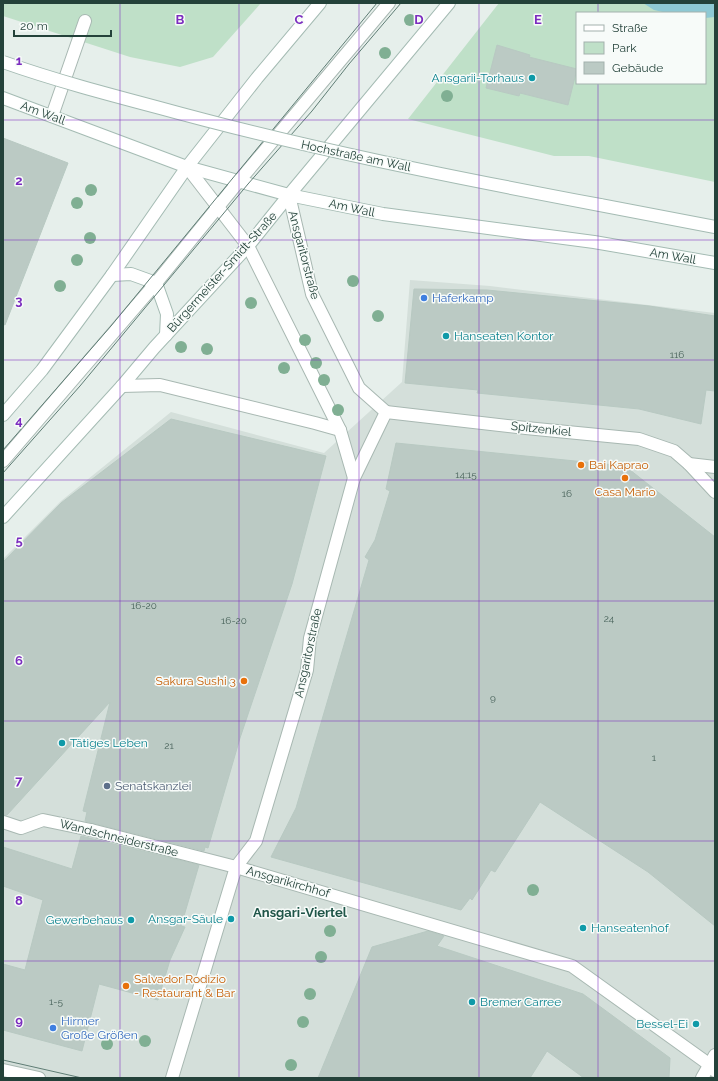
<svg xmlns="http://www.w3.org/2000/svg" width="718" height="1081" viewBox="0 0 718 1081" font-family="Raleway,sans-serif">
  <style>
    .built { fill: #d4dfda }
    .green { fill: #bfe0c8; fill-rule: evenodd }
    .water { fill: #8ec9d4 }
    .building { fill: #bbcac4; stroke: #b8c9c2 }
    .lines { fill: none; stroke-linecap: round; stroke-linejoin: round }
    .lane-casing { stroke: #a8b8b2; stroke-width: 14 }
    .street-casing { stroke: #a8b8b2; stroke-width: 14 }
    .secondary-casing { stroke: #a4bbb3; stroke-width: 14 }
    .lane { stroke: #fff; stroke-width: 12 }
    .street { stroke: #fff; stroke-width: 12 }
    .secondary { stroke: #fff; stroke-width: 12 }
    .tram { stroke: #5f7d75; stroke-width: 1 }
    .secondary-bridge-casing { stroke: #a4bbb3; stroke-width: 14; stroke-linecap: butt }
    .secondary-bridge { stroke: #fff; stroke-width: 12 }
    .tree { fill: #80af93 }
    .grid { fill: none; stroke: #7b2cbf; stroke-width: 1; stroke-opacity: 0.55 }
    .culture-dot { fill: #0f9aa8; stroke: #f7fbf9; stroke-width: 1.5 }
    .shop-dot { fill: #3f7fe0; stroke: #f7fbf9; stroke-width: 1.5 }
    .food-dot { fill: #e8710a; stroke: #f7fbf9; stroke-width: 1.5 }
    .service-dot { fill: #5c6f8a; stroke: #f7fbf9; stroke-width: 1.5 }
    .labels { text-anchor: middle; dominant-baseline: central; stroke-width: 3; stroke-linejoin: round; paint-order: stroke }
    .number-label { font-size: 10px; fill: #4a645c }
    .culture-label { font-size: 12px; fill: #0d838f; stroke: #f7fbf9; text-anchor: end }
    .street-label { font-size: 12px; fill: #24423a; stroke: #f7fbf9 }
    .shop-label { font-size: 12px; fill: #366cbe; stroke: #f7fbf9; text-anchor: start }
    .food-label { font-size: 12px; fill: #c56008; stroke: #f7fbf9; text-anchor: start }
    .service-label { font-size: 12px; fill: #4e5e75; stroke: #f7fbf9; text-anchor: start }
    .neighbourhood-label { font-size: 13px; font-weight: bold; fill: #1f5548; stroke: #f7fbf9 }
    .grid-label { font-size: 13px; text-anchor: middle; font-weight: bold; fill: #7b2cbf; stroke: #f7fbf9; stroke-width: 3; stroke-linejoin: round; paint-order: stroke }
  </style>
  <rect width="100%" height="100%" fill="#e6efeb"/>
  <!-- built -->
  <polygon class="built" points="410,280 490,286 715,313 715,1078 3,1078 3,559 61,501 171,412 324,453 402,382"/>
  <!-- green -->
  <g class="green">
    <polygon points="3,3 261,3 213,57 180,67 130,57 3,16"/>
    <path d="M 499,3 L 715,3 L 715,182 L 589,156 L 554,156 L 408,119 ZM 577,13 L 705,13 L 705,83 L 577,83 Z"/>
  </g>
  <!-- water -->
  <polygon class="water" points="643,3 715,3 715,17 705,18 705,13 667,13 654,10"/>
  <!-- building -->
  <g class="building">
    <polygon points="497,45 530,55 529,57 577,69 568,105 520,93 519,96 486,88"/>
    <polygon points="3,138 68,163 5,325 3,324"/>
    <polygon points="414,289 487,290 649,306 715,316 715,391 706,390 701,424 639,409 477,393 478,390 405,383"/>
    <polygon points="171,419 326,456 292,584 240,738 208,848 205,847 204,851 85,821 87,812 83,811 110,702 7,815 3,815 3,562 61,503"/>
    <polygon points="396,443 625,466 715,537 715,926 648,872 540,802 495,872 491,870 472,900 470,898 461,910 271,857 296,808 369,560 365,557 375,540 390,491 386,489"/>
    <polygon points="81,836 199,865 181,926 185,927 170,960 158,1000 99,984 82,1051 3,1030 3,964 25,970 43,900 3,886 3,847 72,869"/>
    <polygon points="428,931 444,936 437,946 583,994 670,1058 669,1078 584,1078 547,1051 530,1078 318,1078 372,947"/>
  </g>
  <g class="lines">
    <defs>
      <g id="lane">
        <polyline points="52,116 85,21"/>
        <polyline points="3,461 156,283 239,181 389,3"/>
        <polyline points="3,822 21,828 43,820 91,830"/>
      </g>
      <g id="street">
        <polyline points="187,167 248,246 340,430 354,478"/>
        <polyline points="289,195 312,294 359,388 386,412"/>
        <polyline points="122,386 160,385 315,423 340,430"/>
        <polyline points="386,412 526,428 639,439 674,451 689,464 715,492"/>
        <polyline points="689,464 715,467"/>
        <polyline points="91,830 236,867 572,966 710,1065 715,1071"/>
        <polyline points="3,1070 39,1078"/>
        <polyline points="172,1078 236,867 256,841 307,670 310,638 354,478 386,412"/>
        <polyline points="702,1078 715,1055"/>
      </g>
      <g id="secondary">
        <polyline points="3,98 187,167 289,195 383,214 594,242 715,263"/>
        <polyline points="600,205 715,227"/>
        <polyline points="112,275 131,274 156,283 167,314 166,335"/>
        <polyline points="3,415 42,370 112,275 187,167 257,78 320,3"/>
        <polyline points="3,517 122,386 154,348 248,246 289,195 449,3"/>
      </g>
    </defs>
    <!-- lane casing -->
    <use href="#lane" class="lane-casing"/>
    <!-- street casing -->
    <use href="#street" class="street-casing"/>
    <!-- secondary casing -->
    <use href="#secondary" class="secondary-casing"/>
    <!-- lane -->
    <use href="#lane" class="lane"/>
    <!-- street -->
    <use href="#street" class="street"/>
    <!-- secondary -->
    <use href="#secondary" class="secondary"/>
    <!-- tram -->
    <g class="tram">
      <polyline points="3,450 111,326 377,3"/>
      <polyline points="3,473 80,386 248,184 312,111 349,64 401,3"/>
      <polyline points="3,1060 82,1078"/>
      <polyline points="3,1078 4,1078"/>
    </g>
    <defs>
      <path id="secondary-bridge" d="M 3,62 C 54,80 107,94 160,108 C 305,148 452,177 600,205"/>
    </defs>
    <!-- secondary-bridge casing -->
    <use href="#secondary-bridge" class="secondary-bridge-casing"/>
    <!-- secondary-bridge -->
    <use href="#secondary-bridge" class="secondary-bridge"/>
  </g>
  <!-- trees -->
  <g class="tree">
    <circle cx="410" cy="20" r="6"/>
    <circle cx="385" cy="53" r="6"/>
    <circle cx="447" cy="96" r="6"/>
    <circle cx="91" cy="190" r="6"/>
    <circle cx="77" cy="203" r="6"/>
    <circle cx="90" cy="238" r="6"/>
    <circle cx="77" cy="260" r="6"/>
    <circle cx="353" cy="281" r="6"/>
    <circle cx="60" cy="286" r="6"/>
    <circle cx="251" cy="303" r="6"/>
    <circle cx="378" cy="316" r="6"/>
    <circle cx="305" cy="340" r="6"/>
    <circle cx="181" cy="347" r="6"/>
    <circle cx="207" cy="349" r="6"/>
    <circle cx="316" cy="363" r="6"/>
    <circle cx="284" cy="368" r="6"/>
    <circle cx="324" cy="380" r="6"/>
    <circle cx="338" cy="410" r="6"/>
    <circle cx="533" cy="890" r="6"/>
    <circle cx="330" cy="931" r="6"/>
    <circle cx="321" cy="957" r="6"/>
    <circle cx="310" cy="994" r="6"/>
    <circle cx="303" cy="1022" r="6"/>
    <circle cx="145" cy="1041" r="6"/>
    <circle cx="107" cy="1044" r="6"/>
    <circle cx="291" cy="1065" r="6"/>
  </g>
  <!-- grid -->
  <path class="grid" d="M 120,3 L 120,1078M 239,3 L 239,1078M 359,3 L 359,1078M 479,3 L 479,1078M 598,3 L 598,13M 598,83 L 598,1078M 3,120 L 715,120M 3,240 L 715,240M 3,360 L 715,360M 3,480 L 715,480M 3,601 L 715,601M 3,721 L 715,721M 3,841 L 715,841M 3,961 L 715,961"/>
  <!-- markers -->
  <g class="culture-dot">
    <circle cx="532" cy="78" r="4"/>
    <circle cx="446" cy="336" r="4"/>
    <circle cx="62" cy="743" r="4"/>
    <circle cx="231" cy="919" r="4"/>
    <circle cx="131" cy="920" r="4"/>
    <circle cx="583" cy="928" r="4"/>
    <circle cx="472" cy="1002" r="4"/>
    <circle cx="696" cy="1024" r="4"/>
  </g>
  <g class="shop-dot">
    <circle cx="424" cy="298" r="4"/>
    <circle cx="53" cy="1028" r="4"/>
  </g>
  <g class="food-dot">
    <circle cx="581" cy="465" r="4"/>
    <circle cx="625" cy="478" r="4"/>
    <circle cx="244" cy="681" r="4"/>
    <circle cx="126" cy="986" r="4"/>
  </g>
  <circle class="service-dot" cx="107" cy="786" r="4"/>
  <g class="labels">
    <!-- number labels -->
    <g class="number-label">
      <text x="677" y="354">116</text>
      <text x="466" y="474">14;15</text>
      <text x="567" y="493">16</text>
      <text x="144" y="605">16-20</text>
      <text x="609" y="618">24</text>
      <text x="234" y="620">16-20</text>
      <text x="493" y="697">9</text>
      <text x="169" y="745">21</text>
      <text x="654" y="757">1</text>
      <text x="56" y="1001">1-5</text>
    </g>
    <!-- culture labels -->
    <g class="culture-label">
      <text x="524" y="78">Ansgarii-Torhaus</text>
      <text x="454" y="336" text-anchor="start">Hanseaten Kontor</text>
      <text x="70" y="743" text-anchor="start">Tätiges Leben</text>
      <text x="223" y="919">Ansgar-Säule</text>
      <text x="123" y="920">Gewerbehaus</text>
      <text x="591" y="928" text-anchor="start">Hanseatenhof</text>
      <text x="480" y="1002" text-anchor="start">Bremer Carree</text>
      <text x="688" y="1024">Bessel-Ei</text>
    </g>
    <!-- street labels -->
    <g class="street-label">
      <text transform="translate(43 113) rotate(20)">Am Wall</text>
      <text transform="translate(356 156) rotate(12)">Hochstraße am Wall</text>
      <text transform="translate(352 208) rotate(12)">Am Wall</text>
      <text transform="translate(304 255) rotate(75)">Ansgaritorstraße</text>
      <text transform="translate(673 256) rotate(10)">Am Wall</text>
      <text transform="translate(222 272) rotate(-48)">Bürgermeister-Smidt-Straße</text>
      <text transform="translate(541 429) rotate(6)">Spitzenkiel</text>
      <text transform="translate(308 653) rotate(-78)">Ansgaritorstraße</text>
      <text transform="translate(119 838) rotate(14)">Wandschneiderstraße</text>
      <text transform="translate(288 882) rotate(16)">Ansgarikirchhof</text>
    </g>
    <!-- shop labels -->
    <g class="shop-label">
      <text x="432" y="298">Haferkamp</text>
      <text x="61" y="1021">Hirmer<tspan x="61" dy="14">Große Größen</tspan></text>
    </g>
    <!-- food labels -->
    <g class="food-label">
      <text x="589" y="465">Bai Kaprao</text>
      <text x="625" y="492" text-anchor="middle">Casa Mario</text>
      <text x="236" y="681" text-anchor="end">Sakura Sushi 3</text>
      <text x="134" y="979">Salvador Rodizio<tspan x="134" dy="14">- Restaurant &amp; Bar</tspan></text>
    </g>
    <!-- service labels -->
    <g class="service-label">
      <text x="115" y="786">Senatskanzlei</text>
    </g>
    <!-- neighbourhood labels -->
    <g class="neighbourhood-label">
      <text x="300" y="912">Ansgari-Viertel</text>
    </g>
  </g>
  <g class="grid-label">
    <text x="180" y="24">B</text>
    <text x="299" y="24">C</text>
    <text x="419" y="24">D</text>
    <text x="538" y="24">E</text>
    <text x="19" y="65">1</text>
    <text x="19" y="185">2</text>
    <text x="19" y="305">3</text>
    <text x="19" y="425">4</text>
    <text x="19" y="545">5</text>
    <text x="19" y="665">6</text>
    <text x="19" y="785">7</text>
    <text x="19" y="905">8</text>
    <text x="19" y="1025">9</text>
  </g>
  <!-- border -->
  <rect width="718" height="1081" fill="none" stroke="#24423a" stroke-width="8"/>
  <!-- legend -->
  <rect x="576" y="12" width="130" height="72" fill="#f7fbf9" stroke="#a3b1ad"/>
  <rect x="584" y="25" width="20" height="6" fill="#ffffff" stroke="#a3b1ad"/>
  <text x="612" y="32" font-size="12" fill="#24423a">Straße</text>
  <rect x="584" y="42" width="20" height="12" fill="#bfe0c8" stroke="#a3b1ad"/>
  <text x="612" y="52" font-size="12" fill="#24423a">Park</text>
  <rect x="584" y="62" width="20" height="12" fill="#bbcac4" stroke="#a3b1ad"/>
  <text x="612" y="72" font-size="12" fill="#24423a">Gebäude</text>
  <!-- scale -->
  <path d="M14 30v6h97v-6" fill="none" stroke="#24423a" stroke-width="2"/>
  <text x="20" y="30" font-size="12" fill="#24423a" stroke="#f7fbf9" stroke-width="3" paint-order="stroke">20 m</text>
</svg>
